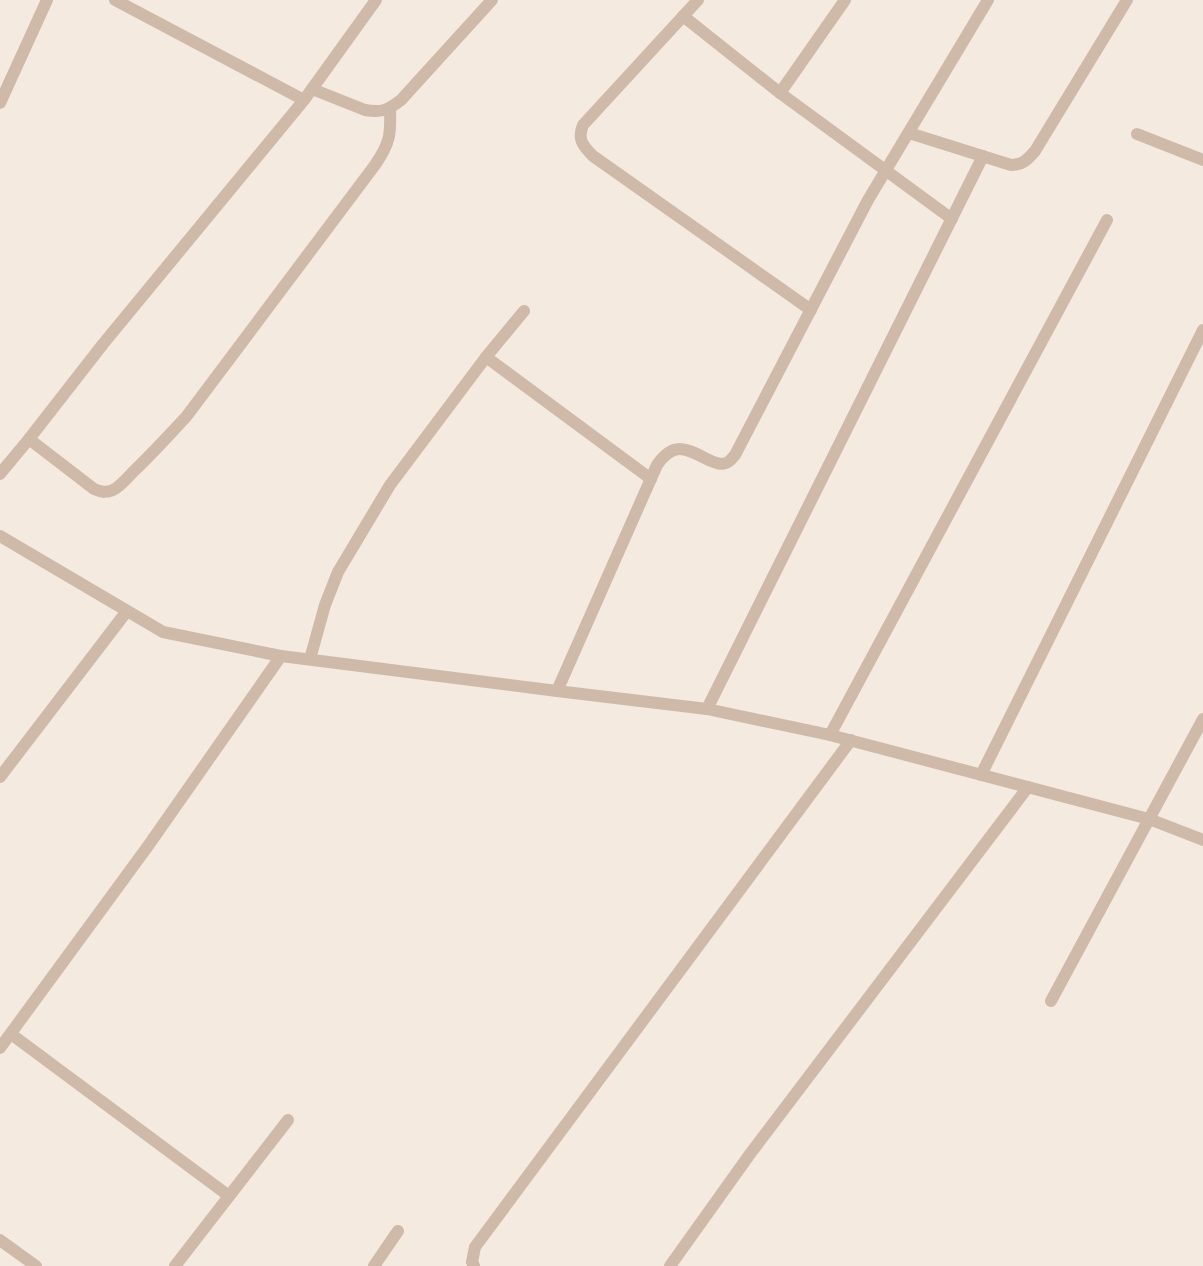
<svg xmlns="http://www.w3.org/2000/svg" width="1203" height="1266" viewBox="0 0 1203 1266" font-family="Cabin,sans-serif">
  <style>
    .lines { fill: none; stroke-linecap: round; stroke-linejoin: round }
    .minor { stroke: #cfbaaa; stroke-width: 12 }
    .tertiary { stroke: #cfbaaa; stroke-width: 12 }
  </style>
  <rect width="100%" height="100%" fill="#f5eae0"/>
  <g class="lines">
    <!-- minor -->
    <g class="minor">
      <polyline points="115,0 304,100"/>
      <path d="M 698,0 L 583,125 C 577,139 583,146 593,156 L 811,310"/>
      <polyline points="683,16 780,93 952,219"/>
      <path d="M 312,89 L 365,110 C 382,113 388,110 401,100 L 492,0"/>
      <polyline points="780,93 845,0"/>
      <polyline points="0,103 47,0"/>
      <path d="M 909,133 L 1011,165 C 1023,165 1028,159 1035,151 L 1127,0"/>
      <polyline points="1137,134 1203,160"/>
      <polyline points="486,357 651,479"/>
      <path d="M 29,439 L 94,489 C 101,492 106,493 113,490 C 121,486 128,477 134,471 C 152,454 169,435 186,417 L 375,165 C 390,143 391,135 390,108"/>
      <polyline points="0,474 29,439 103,344 304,100 376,0"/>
      <polyline points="0,536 163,632 281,656 557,691 707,709 830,735 1149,819 1203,840"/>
      <polyline points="310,659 325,605 338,572 390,485 486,357 524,311"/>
      <path d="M 557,691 L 657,465 C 675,439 688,450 711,461 C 716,463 721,465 726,463 C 730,462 732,458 735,455 L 868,200 L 988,0"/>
      <polyline points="707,709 983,156"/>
      <polyline points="830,735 1107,220"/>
      <polyline points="981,775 1203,330"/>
      <polyline points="0,777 127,611"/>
      <polyline points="1051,1001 1203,719"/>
      <polyline points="11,1034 229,1196"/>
      <polyline points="0,1048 148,846 281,656"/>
      <polyline points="175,1266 288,1120"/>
      <polyline points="374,1266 398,1231"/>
      <polyline points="474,1266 472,1262 475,1247 851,740"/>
      <polyline points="670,1266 750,1154 1028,787"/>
    </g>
    <!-- tertiary -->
    <polyline class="tertiary" points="0,1240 36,1266"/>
  </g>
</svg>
